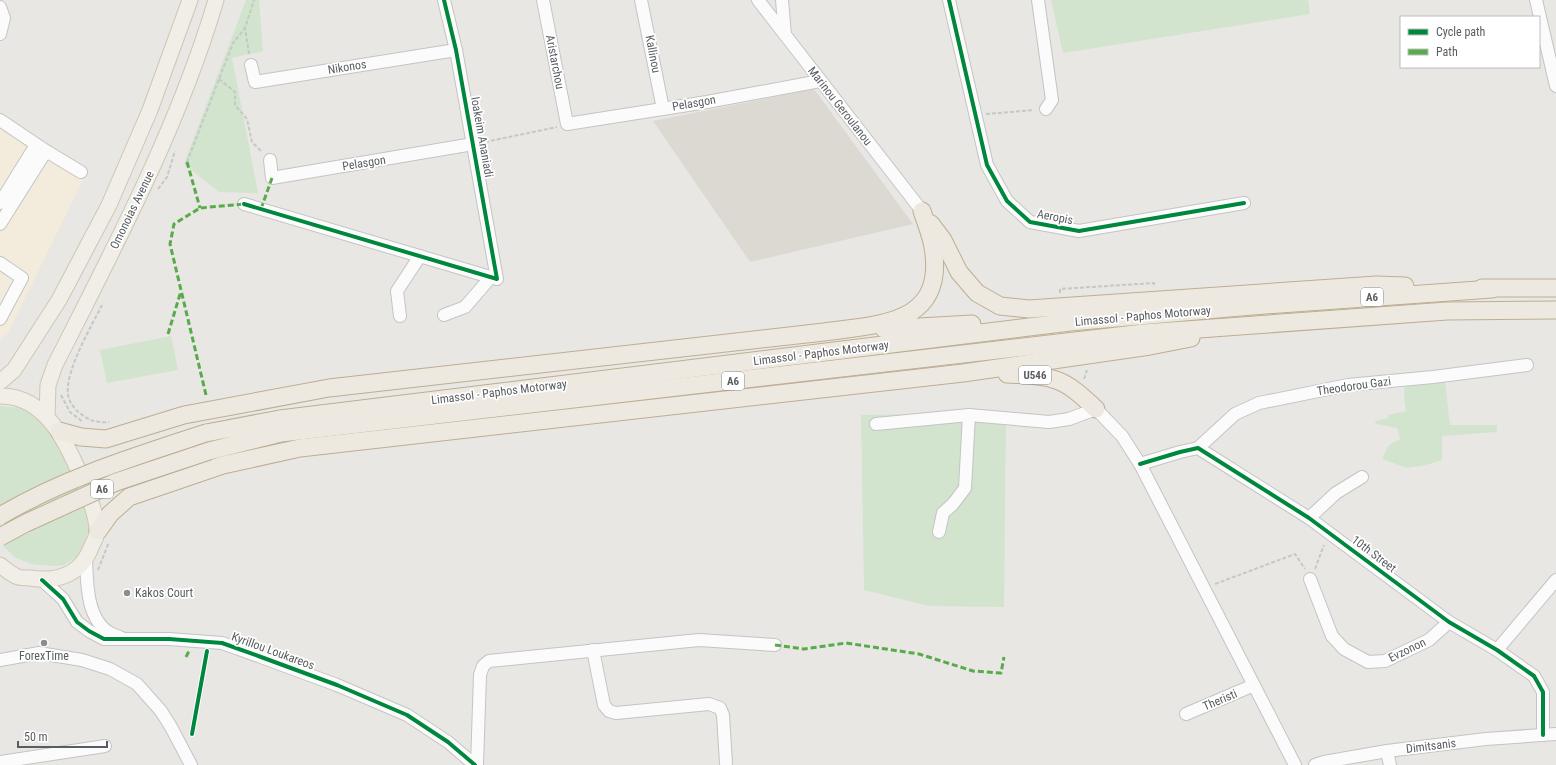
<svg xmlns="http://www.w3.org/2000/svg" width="1556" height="765" viewBox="0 0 1556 765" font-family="'Roboto Condensed',sans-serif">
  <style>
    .commercial { fill: #f3ebdb }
    .education { fill: #dcd9d2 }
    .green { fill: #d2e4ce }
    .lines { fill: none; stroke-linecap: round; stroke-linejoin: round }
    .minor-casing { stroke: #c4c4c4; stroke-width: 14 }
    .major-casing { stroke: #cfc5b2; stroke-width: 17 }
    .highway-casing { stroke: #bead92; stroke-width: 19 }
    .path { stroke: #c4c9c6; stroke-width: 2; stroke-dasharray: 4 2; stroke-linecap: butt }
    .minor { stroke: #fcfbfb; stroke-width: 12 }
    .major { stroke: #f0eee6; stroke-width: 15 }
    .highway { stroke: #ede9e0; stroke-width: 17 }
    .highway-bridge-casing { stroke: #bead92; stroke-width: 19; stroke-linecap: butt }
    .highway-bridge { stroke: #ede9e0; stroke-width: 17 }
    .quiet { stroke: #58ab4b; stroke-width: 3; stroke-dasharray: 6 3; stroke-linecap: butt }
    .cycleway-casing { stroke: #fff; stroke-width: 6 }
    .cycleway { stroke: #00873e; stroke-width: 4 }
    .poi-dot { fill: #8b8d8e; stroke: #fff; stroke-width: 1.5 }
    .labels { text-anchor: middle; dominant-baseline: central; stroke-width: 3.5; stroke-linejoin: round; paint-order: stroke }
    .shield { fill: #fff; stroke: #8b8e90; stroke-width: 1 }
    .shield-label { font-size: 11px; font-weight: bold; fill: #595d61 }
    .street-label { font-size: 12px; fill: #595d61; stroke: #fff }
    .poi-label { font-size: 12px; fill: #595d61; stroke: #fff; text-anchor: start }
  </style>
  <rect width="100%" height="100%" fill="#e8e7e3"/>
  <!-- commercial -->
  <polygon class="commercial" points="0,125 85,176 8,333 0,340"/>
  <!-- education -->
  <polygon class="education" points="814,89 913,224 750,262 653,121"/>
  <!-- green -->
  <g class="green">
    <polygon points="246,0 259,0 263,51 232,58 258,193 219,192 184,164"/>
    <polygon points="1051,0 1308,0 1310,14 1063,53"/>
    <polygon points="171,336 178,370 107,383 100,350"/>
    <polygon points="1445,382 1450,425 1497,425 1497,432 1442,436 1442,460 1426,465 1407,468 1382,459 1389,445 1400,439 1397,428 1376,424 1375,421 1388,418 1388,415 1406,411 1404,397 1405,383"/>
    <polygon points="0,406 23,408 41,417 55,433 90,511 91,525 79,555 64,565 51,566 32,564 16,558 0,543"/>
    <polygon points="1006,413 1004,607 929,606 864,590 861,415"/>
  </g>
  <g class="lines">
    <defs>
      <g id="minor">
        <polyline points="543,0 567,124 707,102 820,81"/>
        <polyline points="641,0 663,109"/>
        <polyline points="758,0 922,211"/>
        <polyline points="782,0 785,35"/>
        <polyline points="949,0 987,165 1007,201 1030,222 1079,231 1244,203"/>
        <polyline points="1038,0 1052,100 1046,109"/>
        <polyline points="1536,0 1556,86"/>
        <polyline points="0,7 4,18 0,34"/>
        <polyline points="251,65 255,82 456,50"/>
        <polyline points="0,120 46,151 81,172"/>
        <polyline points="270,160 272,178 473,144"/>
        <polyline points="0,203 36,145"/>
        <polyline points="244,204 497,279 456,50 444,0"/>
        <polyline points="0,224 46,151"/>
        <polyline points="0,263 22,278 0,319"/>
        <polyline points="444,315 465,307 491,277"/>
        <polyline points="400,316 397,291 420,256"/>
        <polyline points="876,424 969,415 1049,422 1069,419 1096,409 1122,436 1140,464 1295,765"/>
        <polyline points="1198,448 1235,414 1259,403 1348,385 1433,377 1527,365"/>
        <polyline points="1140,464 1180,452 1198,448 1309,518 1449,622 1497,650 1534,676 1543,692 1543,735"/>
        <polyline points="1309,518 1336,493 1362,477"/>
        <polyline points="939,532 943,513 953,504 965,488 969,415"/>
        <path d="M 86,558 C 87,582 86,619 110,633 C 113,635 118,636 122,638"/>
        <polyline points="1310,579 1332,636 1344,649 1368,662 1385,661 1429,640 1449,622"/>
        <polyline points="42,580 63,599 77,622 89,631 104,639 169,639 222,643 261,657 337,685 407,715 448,742 475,765"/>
        <polyline points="593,650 604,705 609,711 616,713 709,704 720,708 723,715 726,763"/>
        <polyline points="1497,650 1556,580"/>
        <polyline points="0,660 39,653 82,660 110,669 137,684 161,711 171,727 191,765"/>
        <polyline points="1186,714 1254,685"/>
        <polyline points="1387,751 1390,765"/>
        <polyline points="0,762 105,746"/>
        <polyline points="477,765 480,675 483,666 489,661 699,640 775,645"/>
        <polyline points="1315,765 1324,762 1387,751 1486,739 1556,734"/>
      </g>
      <g id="major">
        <polyline points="0,382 14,370 59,300 109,205 150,110 190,0"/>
        <path d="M 0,396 C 47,395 69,447 84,484 C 89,498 97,515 97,530 C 98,536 92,544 90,550 C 79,576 56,582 30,578 C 26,578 21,578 18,577 C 12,575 5,569 0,565"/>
        <path d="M 47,416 L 48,385 L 55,365 C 115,246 178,128 216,0"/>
      </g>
      <g id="highway">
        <polyline points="931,224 943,240 959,272 977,293 1000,306 1029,309 1376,285 1405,286"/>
        <polyline points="1482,288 1556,288"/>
        <polyline points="884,329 972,324"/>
        <path d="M 1007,374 C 1023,375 1040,374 1056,380 C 1071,385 1084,398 1096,409"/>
        <path d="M 59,431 L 81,437 L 106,439 L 184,415 L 329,388 L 824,332 C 880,324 946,325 933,247 C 931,235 926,223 922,211"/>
        <polyline points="206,433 280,419 1070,322 1252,306 1492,289"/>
        <polyline points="209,451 281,433 1144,333 1447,311 1556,310"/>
        <polyline points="98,531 110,514 129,497 223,465 300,448 963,373 1150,346 1191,338"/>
      </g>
    </defs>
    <!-- minor casing -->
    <use href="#minor" class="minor-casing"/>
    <!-- major casing -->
    <use href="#major" class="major-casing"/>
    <!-- highway casing -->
    <use href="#highway" class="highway-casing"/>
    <!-- path -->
    <g class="path">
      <polyline points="249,54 245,28 254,0"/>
      <polyline points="219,79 235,92 235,105 247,119 252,142 262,152"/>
      <polyline points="986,114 1034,110"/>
      <polyline points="485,142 557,127"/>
      <polyline points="187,162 233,43 245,28"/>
      <polyline points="158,189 167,177 175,151"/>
      <polyline points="1060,293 1060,289 1154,283 1154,287"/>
      <path d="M 102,305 C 91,327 65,371 68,394 C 69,402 74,409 81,414 C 90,421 97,423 109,422"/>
      <polyline points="1084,379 1087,370"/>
      <polyline points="61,395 70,412 83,422"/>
      <polyline points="1315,569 1324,545"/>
      <polyline points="98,570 109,542"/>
      <polyline points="1215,584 1295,554 1305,569"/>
    </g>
    <!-- minor -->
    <use href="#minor" class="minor"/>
    <!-- major -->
    <use href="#major" class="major"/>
    <!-- highway -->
    <use href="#highway" class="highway"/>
    <defs>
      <g id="highway-bridge">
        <path d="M 0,516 C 64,478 136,456 206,433"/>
        <polyline points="0,537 26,523 116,482 209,451"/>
      </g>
    </defs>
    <!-- highway-bridge casing -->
    <use href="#highway-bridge" class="highway-bridge-casing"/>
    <!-- highway-bridge -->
    <use href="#highway-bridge" class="highway-bridge"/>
    <!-- quiet -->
    <g class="quiet">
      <polyline points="187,162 200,208"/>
      <polyline points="261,209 272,178"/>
      <polyline points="168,334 181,291"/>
      <polyline points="206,395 170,244 174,224 200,208 244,204"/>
      <polyline points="775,645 804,649 846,643 919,654 973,671 1001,673 1004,657"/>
      <polyline points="186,657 190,649"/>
    </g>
    <defs>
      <g id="cycleway">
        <polyline points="949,0 987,165 1007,201 1030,222 1079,231 1244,203"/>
        <polyline points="244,204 497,279 456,50 444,0"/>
        <polyline points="1140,464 1180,452 1198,448 1309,518 1449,622 1497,650 1534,676 1543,692 1543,735"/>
        <polyline points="42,580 63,599 77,622 89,631 104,639 169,639 222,643 261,657 337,685 407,715 448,742 475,765"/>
        <polyline points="192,734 207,651"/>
      </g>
    </defs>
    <!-- cycleway casing -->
    <use href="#cycleway" class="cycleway-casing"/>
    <!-- cycleway -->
    <use href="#cycleway" class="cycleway"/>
  </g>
  <!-- markers -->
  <g class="poi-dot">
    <circle cx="127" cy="593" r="4"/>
    <circle cx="44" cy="643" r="4"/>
  </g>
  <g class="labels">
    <!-- shield labels -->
    <g class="shield">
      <rect x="1361" y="288" width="22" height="18" rx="3"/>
      <rect x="1019" y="366" width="32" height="18" rx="3"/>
      <rect x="722" y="372" width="22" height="18" rx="3"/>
      <rect x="91" y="480" width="22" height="18" rx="3"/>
    </g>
    <g class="shield-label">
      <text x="1372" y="297">A6</text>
      <text x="1035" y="375">U546</text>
      <text x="733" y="381">A6</text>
      <text x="102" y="489">A6</text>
    </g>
    <!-- street labels -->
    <g class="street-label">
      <text transform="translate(653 54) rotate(79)">Kallinou</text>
      <text transform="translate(555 62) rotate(79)">Aristarchou</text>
      <text transform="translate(347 67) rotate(-9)">Nikonos</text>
      <text transform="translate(694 103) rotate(-10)">Pelasgon</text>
      <text transform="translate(840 106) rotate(52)">Marinou Geroulanou</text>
      <text transform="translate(482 137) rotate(80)">Ioakeim Ananiadi</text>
      <text transform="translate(364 163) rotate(-9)">Pelasgon</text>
      <text transform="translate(132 210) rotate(-64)">Omonoias Avenue</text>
      <text transform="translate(1055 217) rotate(11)">Aeropis</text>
      <text transform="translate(1143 316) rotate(-5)">Limassol - Paphos Motorway</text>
      <text transform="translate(821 353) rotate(-7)">Limassol - Paphos Motorway</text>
      <text transform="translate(1354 386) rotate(-8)">Theodorou Gazi</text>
      <text transform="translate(499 392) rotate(-7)">Limassol - Paphos Motorway</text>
      <text transform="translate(1374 554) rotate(37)">10th Street</text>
      <text transform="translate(1407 650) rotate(-26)">Evzonon</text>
      <text transform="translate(273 651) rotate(20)">Kyrillou Loukareos</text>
      <text transform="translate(1220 700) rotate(-23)">Theristi</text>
      <text transform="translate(1431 746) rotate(-7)">Dimitsanis</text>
    </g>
    <!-- poi labels -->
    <g class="poi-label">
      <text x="135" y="593">Kakos Court</text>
      <text x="44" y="656" text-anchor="middle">ForexTime</text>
    </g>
  </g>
  <!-- legend -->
  <rect x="1400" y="16" width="140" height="52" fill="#ffffff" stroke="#bdbec0"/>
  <rect x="1408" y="29" width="20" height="6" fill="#00873e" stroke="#bdbec0"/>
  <text x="1436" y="36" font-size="12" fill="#595d61">Cycle path</text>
  <rect x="1408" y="49" width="20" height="6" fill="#58ab4b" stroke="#bdbec0"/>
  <text x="1436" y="56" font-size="12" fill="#595d61">Path</text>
  <!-- scale -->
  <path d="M18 741v6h89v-6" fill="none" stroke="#595d61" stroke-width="2"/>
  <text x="24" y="741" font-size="12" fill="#595d61" stroke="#ffffff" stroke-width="3" paint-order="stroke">50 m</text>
</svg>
